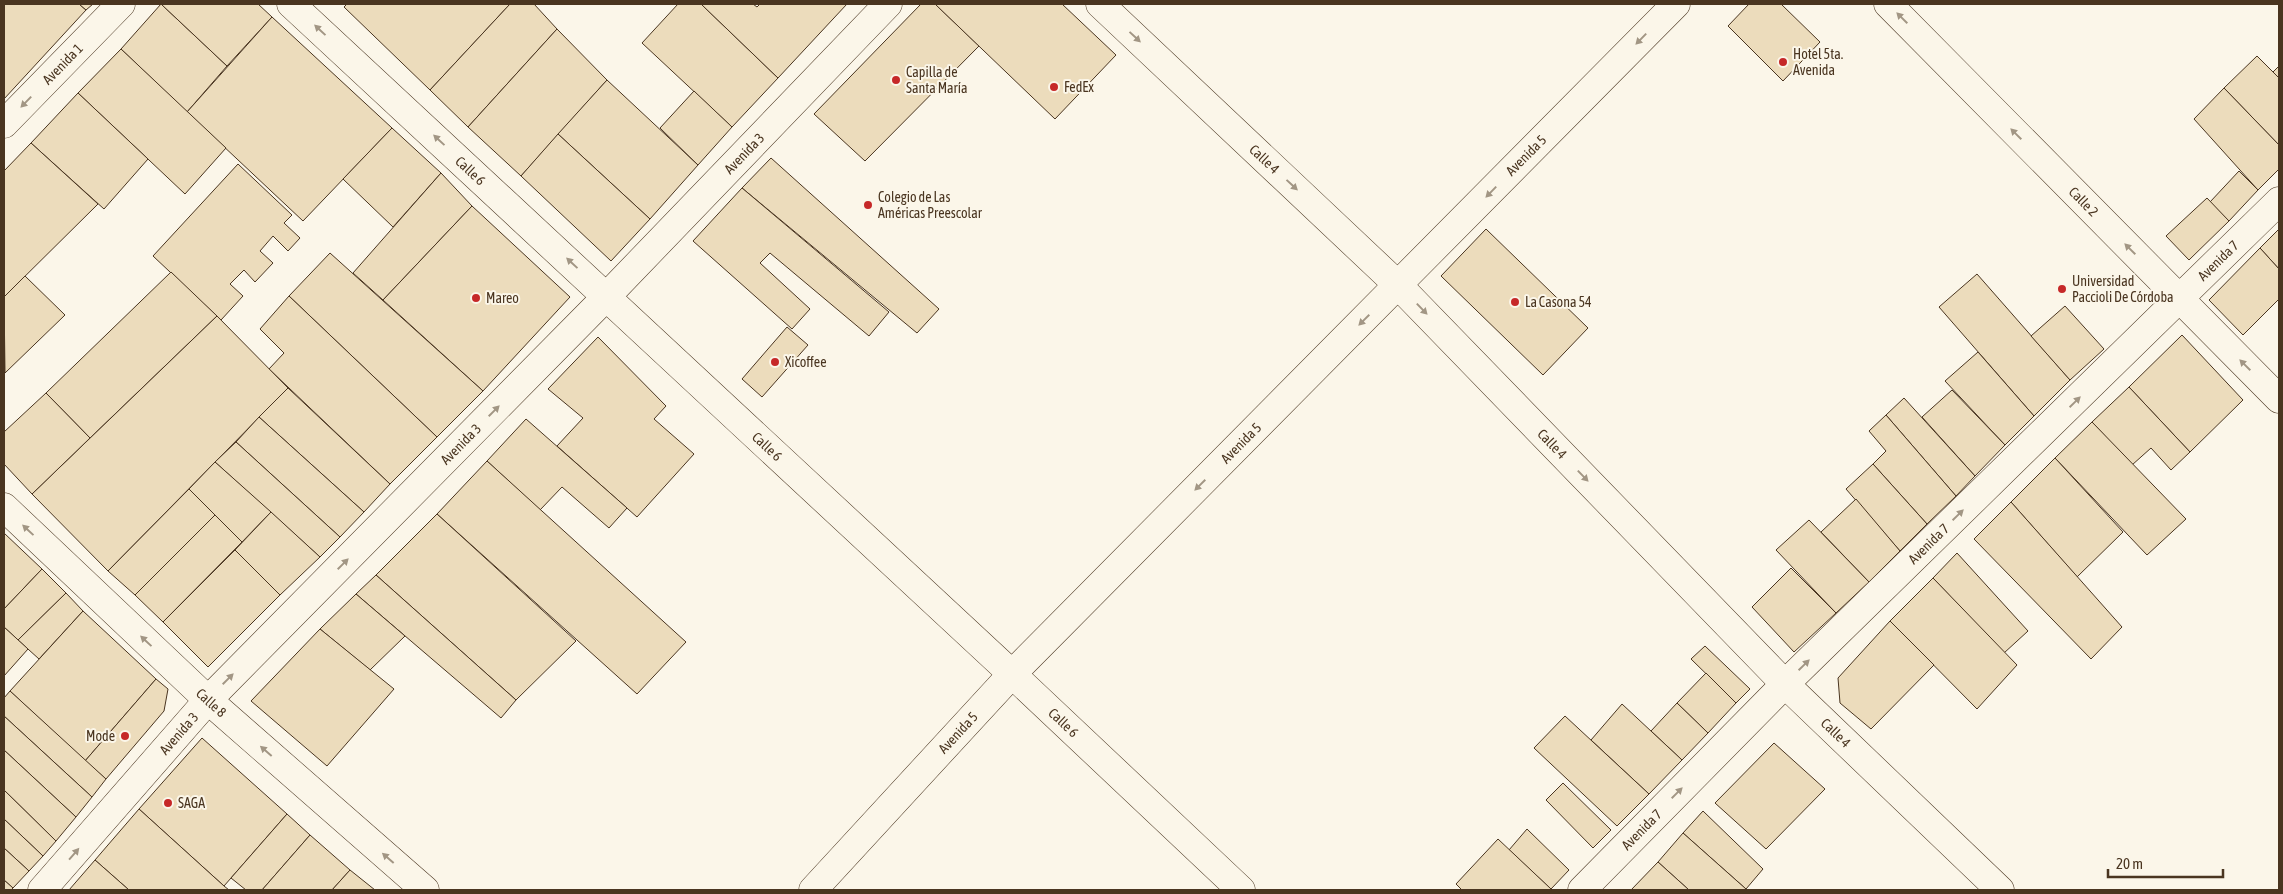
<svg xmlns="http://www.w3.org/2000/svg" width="2283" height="894" viewBox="0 0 2283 894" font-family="'Asap Condensed',sans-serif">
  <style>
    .building { fill: #ecdcbc; stroke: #4a3520 }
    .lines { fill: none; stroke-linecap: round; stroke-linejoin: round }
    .minor-casing { stroke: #4a3520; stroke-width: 29 }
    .major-casing { stroke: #4a3520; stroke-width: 29 }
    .minor { stroke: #fbf6e9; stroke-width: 28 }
    .major { stroke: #fbf6e9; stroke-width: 28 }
    .oneway { fill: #a29684 }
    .poi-dot { fill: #c62828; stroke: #fbf6e9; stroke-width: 2 }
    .labels { text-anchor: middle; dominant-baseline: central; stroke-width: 4; stroke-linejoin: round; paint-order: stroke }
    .poi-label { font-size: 14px; fill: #4a3520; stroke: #fbf6e9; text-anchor: start }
    .street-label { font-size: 14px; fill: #4a3520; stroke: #fbf6e9 }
  </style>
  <rect width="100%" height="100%" fill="#fbf6e9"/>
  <!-- building -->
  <g class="building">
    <polygon points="4,4 79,4 86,10 4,99"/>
    <polygon points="79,4 93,4 86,10"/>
    <polygon points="161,4 227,66 187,112 121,49"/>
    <polygon points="161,4 258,4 272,17 227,66"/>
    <polygon points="347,4 510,4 430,90 344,7"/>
    <polygon points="510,4 534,4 557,29 468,127 430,90"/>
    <polygon points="678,4 701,4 778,78 732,127 642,43"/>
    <polygon points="701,4 753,4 757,7 760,4 847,4 778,78"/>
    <polygon points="921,4 935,4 979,46 865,161 814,114"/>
    <polygon points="935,4 1062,4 1116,55 1055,119"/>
    <polygon points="1749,4 1781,4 1820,42 1783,81 1728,26"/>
    <polygon points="272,17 392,128 303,221 187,112"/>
    <polygon points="557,29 607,80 521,176 468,127"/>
    <polygon points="121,49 226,148 185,194 78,93"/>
    <polygon points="2257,56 2279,78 2279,145 2224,88"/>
    <polygon points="2279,66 2279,78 2273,72"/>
    <polygon points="607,80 698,165 650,219 558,134"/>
    <polygon points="2224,88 2279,145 2279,169 2258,190 2194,119"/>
    <polygon points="694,91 732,127 698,165 660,128"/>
    <polygon points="78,93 148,159 104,209 31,143"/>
    <polygon points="392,128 441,173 393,227 343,179"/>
    <polygon points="558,134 650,219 611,261 521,176"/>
    <polygon points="31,143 98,204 4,297 4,171"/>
    <polygon points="771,158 939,309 917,333 742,188"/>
    <polygon points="238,164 292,215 284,223 300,238 288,251 273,236 260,251 273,263 255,282 244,270 230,284 243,296 221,320 153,256"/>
    <polygon points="2239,171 2258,190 2229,221 2210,202"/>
    <polygon points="441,173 472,206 383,300 353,273"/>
    <polygon points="742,188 889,312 869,336 770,253 760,263 810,309 792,329 693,241"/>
    <polygon points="2207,198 2229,221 2189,260 2166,236"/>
    <polygon points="472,206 570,297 483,391 383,300"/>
    <polygon points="1486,229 1588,328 1543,375 1441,276"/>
    <polygon points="2279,229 2279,269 2260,248"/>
    <polygon points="2260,248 2279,269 2279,299 2243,335 2209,300"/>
    <polygon points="330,253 483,391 437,437 289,296"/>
    <polygon points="171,272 217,316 90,438 46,393"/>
    <polygon points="1977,274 2070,380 2034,416 1939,307"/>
    <polygon points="25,276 65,315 5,373 4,297"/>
    <polygon points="289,296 437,437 390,484 269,369 284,353 260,329"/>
    <polygon points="2065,306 2104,349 2070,380 2031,336"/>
    <polygon points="217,316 288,388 108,571 32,494"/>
    <polygon points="787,327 808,345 762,397 742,379"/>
    <polygon points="2182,335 2243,400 2190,452 2129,387"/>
    <polygon points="598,337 666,406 654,419 694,454 637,517 557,446 583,418 548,389"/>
    <polygon points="1978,352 2034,416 2005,445 1945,381"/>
    <polygon points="2129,387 2190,452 2171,470 2151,448 2132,465 2092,422"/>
    <polygon points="288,388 390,484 364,512 259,417"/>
    <polygon points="1952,390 2005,445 1975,476 1922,417"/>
    <polygon points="46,393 90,438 32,494 4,464 4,432"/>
    <polygon points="1904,398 1975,476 1956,496 1886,415"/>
    <polygon points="1886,415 1956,496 1927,524 1873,464 1886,451 1869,431"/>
    <polygon points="259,417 364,512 340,537 236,442"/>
    <polygon points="526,419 627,508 609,528 562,487 540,510 487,461"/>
    <polygon points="2092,422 2186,519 2147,555 2055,458"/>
    <polygon points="236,442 340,537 320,557 215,462"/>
    <polygon points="2055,458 2123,532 2077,577 2011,502"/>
    <polygon points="487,461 686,642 637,694 437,514"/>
    <polygon points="215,462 271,512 242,542 189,489"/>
    <polygon points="1873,464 1927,524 1900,551 1846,489"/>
    <polygon points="189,489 215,515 135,595 108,571"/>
    <polygon points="1856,499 1900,551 1869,582 1821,532"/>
    <polygon points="2011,502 2122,627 2091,659 1974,539"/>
    <polygon points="271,512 320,557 280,595 235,550"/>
    <polygon points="437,514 576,641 516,700 376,575"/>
    <polygon points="215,515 242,542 163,622 135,595"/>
    <polygon points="1809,520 1869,582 1836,613 1776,550"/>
    <polygon points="4,533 42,569 4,609"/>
    <polygon points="235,550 280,595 208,667 163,622"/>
    <polygon points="1957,553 2028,631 2004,653 1933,578"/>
    <polygon points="1791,568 1836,613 1794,652 1752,607"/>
    <polygon points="42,569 66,593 18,640 4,627 4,609"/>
    <polygon points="376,575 516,700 501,718 356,594"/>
    <polygon points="1933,578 2017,665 1977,709 1890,621"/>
    <polygon points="66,593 83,611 39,659 18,640"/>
    <polygon points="356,594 405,636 370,670 320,629"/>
    <polygon points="83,611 156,679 85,761 10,691"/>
    <polygon points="1890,621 1934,665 1871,729 1840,703 1838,678"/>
    <polygon points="4,627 28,649 4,676"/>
    <polygon points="320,629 394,689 327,766 251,701"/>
    <polygon points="1705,646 1750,689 1736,703 1691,659"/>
    <polygon points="1706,673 1736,703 1708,733 1677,703"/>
    <polygon points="156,679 168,689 164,711 106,779 85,761"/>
    <polygon points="10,691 106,779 92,797 4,716 4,698"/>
    <polygon points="1677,703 1708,733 1682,760 1651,731"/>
    <polygon points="1622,704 1682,760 1649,794 1591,740"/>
    <polygon points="4,716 92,797 76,817 4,750"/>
    <polygon points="1565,716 1649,794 1617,826 1534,748"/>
    <polygon points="202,738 287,814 224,886 139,809"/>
    <polygon points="1774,743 1825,789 1766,849 1715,803"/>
    <polygon points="4,750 76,817 56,841 4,790"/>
    <polygon points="1563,783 1611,830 1593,848 1546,800"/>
    <polygon points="4,790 56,841 43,856 4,819"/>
    <polygon points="139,809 224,886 229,890 129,890 95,860"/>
    <polygon points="1703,811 1763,869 1746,889 1683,833"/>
    <polygon points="287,814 310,835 262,890 246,890 231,878"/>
    <polygon points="4,819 43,856 29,871 4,848"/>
    <polygon points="1527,829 1569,870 1551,889 1509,850"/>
    <polygon points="1683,833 1746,889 1748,890 1689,890 1658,862"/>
    <polygon points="310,835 350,870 332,890 262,890"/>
    <polygon points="1498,839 1551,889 1550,890 1462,890 1456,884"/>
    <polygon points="4,848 29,871 13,888 4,880"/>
    <polygon points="95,860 129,890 69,890"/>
    <polygon points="1658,862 1689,890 1631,890"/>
    <polygon points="350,870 375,890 332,890"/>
    <polygon points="4,880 13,888 11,890 4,890"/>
  </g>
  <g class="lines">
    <defs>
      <g id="minor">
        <path id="s1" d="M 291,4 L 1012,674 L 1241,890"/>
        <path id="s2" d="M 1100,4 L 1399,286 L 1785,684 L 2000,890"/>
        <path id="s3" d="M 1888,4 L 2279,399"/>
        <path id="s4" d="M 813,890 L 1012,674 L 1676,4"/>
        <path id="s5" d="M 1582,890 L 1785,684 L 2279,201"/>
      </g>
      <g id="major">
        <path id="s6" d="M 4,124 L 121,4"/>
        <path id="s7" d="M 4,507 L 208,700 L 425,890"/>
        <path id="s8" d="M 42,890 L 208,700 L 607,296 L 888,4"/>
      </g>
    </defs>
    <!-- minor casing -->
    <use href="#minor" class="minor-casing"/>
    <!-- major casing -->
    <use href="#major" class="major-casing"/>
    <!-- minor -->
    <use href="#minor" class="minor"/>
    <!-- major -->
    <use href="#major" class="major"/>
  </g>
  <!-- one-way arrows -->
  <defs><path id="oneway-solid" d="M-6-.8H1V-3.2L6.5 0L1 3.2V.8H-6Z" transform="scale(1.25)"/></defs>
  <g class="oneway">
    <use href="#oneway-solid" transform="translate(1902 18) rotate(-135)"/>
    <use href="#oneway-solid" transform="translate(320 30) rotate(-137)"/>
    <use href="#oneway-solid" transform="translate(1135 37) rotate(43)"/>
    <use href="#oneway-solid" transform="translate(1641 39) rotate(134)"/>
    <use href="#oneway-solid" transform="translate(26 102) rotate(134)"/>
    <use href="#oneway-solid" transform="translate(2016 134) rotate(-135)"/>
    <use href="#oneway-solid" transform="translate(439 140) rotate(-137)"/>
    <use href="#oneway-solid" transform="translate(1292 185) rotate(43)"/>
    <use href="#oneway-solid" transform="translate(1491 192) rotate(134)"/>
    <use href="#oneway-solid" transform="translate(2130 249) rotate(-135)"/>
    <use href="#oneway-solid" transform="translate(572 263) rotate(-137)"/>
    <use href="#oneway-solid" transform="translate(1422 309) rotate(46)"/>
    <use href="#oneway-solid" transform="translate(1364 320) rotate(135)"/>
    <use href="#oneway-solid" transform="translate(2245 365) rotate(-135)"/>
    <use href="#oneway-solid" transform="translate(2075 402) rotate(-44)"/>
    <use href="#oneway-solid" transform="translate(494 411) rotate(-45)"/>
    <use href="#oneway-solid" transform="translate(1583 476) rotate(46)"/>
    <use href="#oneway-solid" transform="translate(1200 485) rotate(135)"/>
    <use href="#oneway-solid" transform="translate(1958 515) rotate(-44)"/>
    <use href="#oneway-solid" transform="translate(28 530) rotate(-137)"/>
    <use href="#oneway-solid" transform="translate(343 564) rotate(-45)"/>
    <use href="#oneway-solid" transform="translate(146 641) rotate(-137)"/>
    <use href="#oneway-solid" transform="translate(1804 665) rotate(-44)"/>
    <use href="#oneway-solid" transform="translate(228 679) rotate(-45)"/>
    <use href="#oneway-solid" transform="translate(266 751) rotate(-139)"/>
    <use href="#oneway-solid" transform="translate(1677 793) rotate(-45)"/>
    <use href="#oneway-solid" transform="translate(74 854) rotate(-49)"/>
    <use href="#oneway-solid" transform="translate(388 858) rotate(-139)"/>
  </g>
  <!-- markers -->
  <g class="poi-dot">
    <circle cx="1783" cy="62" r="5"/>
    <circle cx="896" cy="80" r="5"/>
    <circle cx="1054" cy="87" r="5"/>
    <circle cx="868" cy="205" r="5"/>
    <circle cx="2062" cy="289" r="5"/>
    <circle cx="476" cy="298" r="5"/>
    <circle cx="1515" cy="302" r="5"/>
    <circle cx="775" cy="362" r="5"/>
    <circle cx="125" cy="736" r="5"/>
    <circle cx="168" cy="803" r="5"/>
  </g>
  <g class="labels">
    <!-- poi labels -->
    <g class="poi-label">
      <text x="1793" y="54">Hotel 5ta.<tspan x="1793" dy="16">Avenida</tspan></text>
      <text x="906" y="72">Capilla de<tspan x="906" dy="16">Santa María</tspan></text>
      <text x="1064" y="87">FedEx</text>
      <text x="878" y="197">Colegio de Las<tspan x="878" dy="16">Américas Preescolar</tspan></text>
      <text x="2072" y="281">Universidad<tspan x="2072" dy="16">Paccioli De Córdoba</tspan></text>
      <text x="486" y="298">Mareo</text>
      <text x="1525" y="302">La Casona 54</text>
      <text x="785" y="362">Xicoffee</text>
      <text x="115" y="736" text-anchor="end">Mode</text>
      <text x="178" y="803">SAGA</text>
    </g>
    <!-- street labels -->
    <g class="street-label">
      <text stroke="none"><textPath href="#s6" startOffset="84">Avenida 1</textPath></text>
      <text stroke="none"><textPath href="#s8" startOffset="1018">Avenida 3</textPath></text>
      <text stroke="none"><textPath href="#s4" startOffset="1024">Avenida 5</textPath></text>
      <text stroke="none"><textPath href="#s2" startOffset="226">Calle 4</textPath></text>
      <text stroke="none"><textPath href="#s1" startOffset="245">Calle 6</textPath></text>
      <text stroke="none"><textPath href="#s3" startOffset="278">Calle 2</textPath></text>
      <text stroke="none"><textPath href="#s5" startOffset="895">Avenida 7</textPath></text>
      <text stroke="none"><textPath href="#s8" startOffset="612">Avenida 3</textPath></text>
      <text stroke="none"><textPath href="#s4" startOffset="619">Avenida 5</textPath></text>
      <text stroke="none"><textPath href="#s2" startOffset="631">Calle 4</textPath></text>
      <text stroke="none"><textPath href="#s1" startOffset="650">Calle 6</textPath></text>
      <text stroke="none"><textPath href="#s5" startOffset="490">Avenida 7</textPath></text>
      <text stroke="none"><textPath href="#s7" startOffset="285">Calle 8</textPath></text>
      <text stroke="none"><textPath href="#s1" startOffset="1055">Calle 6</textPath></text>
      <text stroke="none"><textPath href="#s4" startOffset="214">Avenida 5</textPath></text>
      <text stroke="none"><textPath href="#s8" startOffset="208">Avenida 3</textPath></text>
      <text stroke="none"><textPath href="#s2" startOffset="1036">Calle 4</textPath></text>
      <text stroke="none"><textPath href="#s5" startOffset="85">Avenida 7</textPath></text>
    </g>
  </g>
  <!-- border -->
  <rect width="2283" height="894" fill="none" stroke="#4a3520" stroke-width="10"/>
  <!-- scale -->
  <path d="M2108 869v8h115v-8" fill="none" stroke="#4a3520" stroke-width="2.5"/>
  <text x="2116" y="869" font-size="15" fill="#4a3520" stroke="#fbf6e9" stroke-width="4" paint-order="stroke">20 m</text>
</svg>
